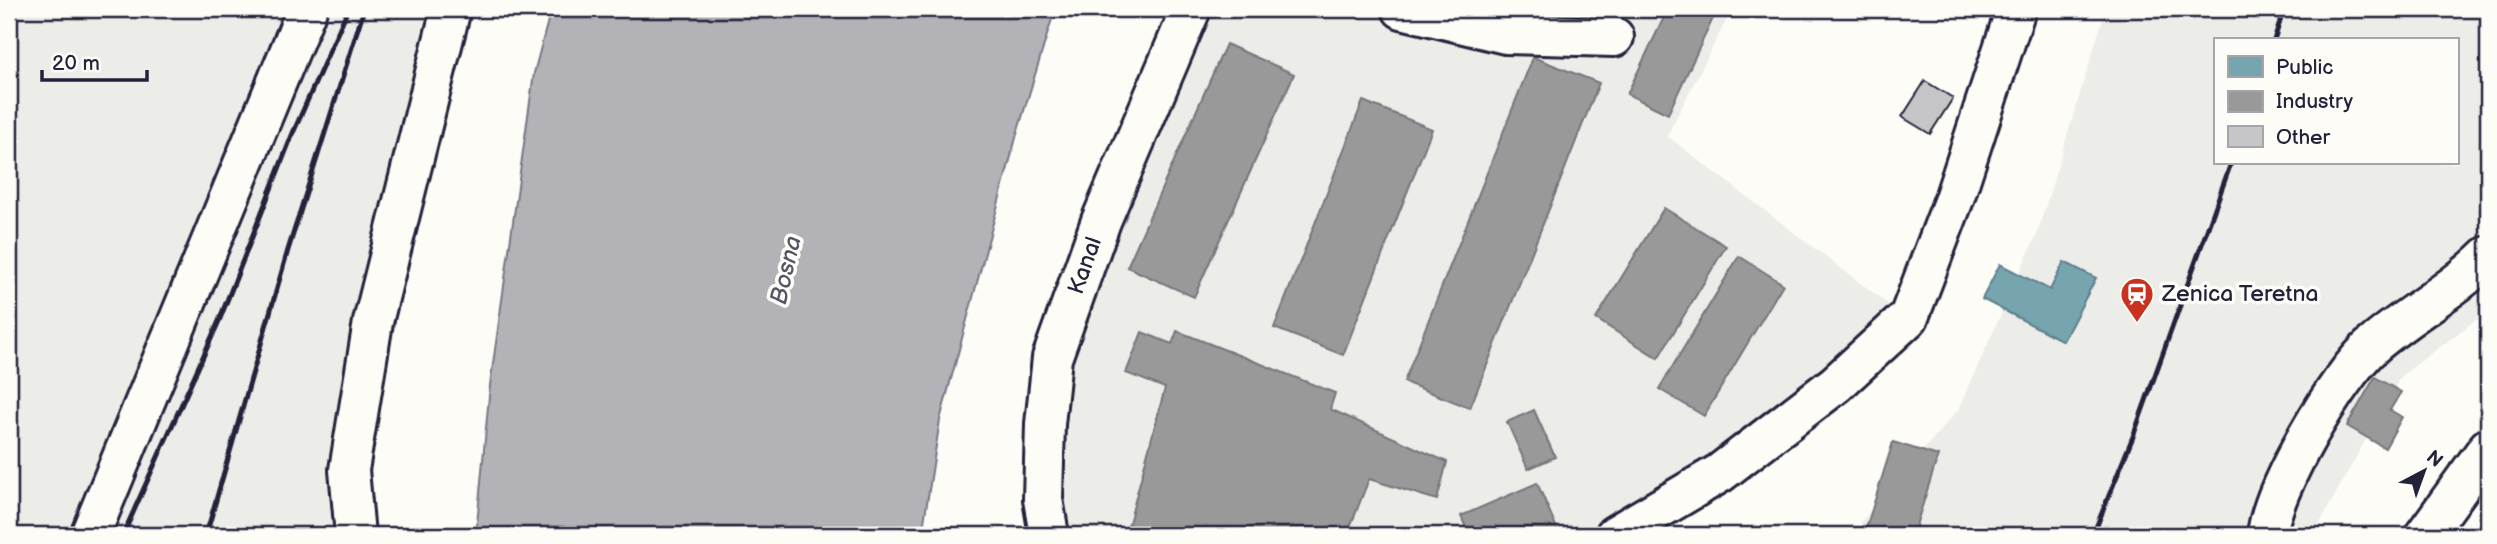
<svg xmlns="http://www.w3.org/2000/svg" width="2497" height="544" viewBox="0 0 2497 544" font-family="'Balsamiq Sans',sans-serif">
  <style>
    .built { fill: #ecece9; fill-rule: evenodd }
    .water { fill: #b2b2b7; stroke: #787885; stroke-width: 2 }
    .public { fill: #76a5af; stroke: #5d7e8c; stroke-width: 2 }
    .industry { fill: #999; stroke: #75757d; stroke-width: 2 }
    .building { fill: #c6c6c8; stroke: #22223b; stroke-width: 2 }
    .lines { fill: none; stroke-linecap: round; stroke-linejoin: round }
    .minor-casing { stroke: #22223b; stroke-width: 44 }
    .major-casing { stroke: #22223b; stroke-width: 44 }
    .minor { stroke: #fdfcf7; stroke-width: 38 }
    .major { stroke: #fdfcf7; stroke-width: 38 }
    .rail { stroke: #22223b; stroke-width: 5 }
    .labels { text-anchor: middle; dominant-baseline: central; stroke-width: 7; stroke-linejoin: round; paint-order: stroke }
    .street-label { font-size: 23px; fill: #22223b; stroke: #fdfcf7 }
    .poi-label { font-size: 23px; fill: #22223b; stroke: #fdfcf7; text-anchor: start }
    .water-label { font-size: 24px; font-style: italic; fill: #545466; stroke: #fdfcf7 }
  </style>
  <rect width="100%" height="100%" fill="#fdfcf7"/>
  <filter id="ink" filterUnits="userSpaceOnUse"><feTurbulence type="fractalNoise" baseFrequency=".0143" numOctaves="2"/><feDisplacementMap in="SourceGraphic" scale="14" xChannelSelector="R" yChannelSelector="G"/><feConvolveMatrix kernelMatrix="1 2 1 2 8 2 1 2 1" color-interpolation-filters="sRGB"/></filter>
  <g filter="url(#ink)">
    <!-- built -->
    <g class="built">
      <polygon points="9,9 445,9 343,535 9,535"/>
      <polygon points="1202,9 1732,9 1667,136 1909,320 1619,535 1056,535 1059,358"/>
      <path d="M 2106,9 L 2488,9 L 2488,311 L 2401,376 L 2313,535 L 1886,535 L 1860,523 L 1958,410 L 2037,234 ZM 2215,40 L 2457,40 L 2457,163 L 2215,163 Z"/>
    </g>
    <!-- water -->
    <polygon class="water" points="551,9 1055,9 1017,134 940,420 922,535 476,535 490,385 534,73"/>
    <!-- public -->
    <polygon class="public" points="2064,262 2096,278 2063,341 1982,299 2000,264 2050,290"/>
    <!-- industry -->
    <g class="industry">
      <polygon points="1668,9 1710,9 1716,12 1668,114 1627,94"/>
      <polygon points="1226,44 1294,74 1194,297 1127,267"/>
      <polygon points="1533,57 1599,83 1470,408 1404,382"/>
      <polygon points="1363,101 1432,129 1343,355 1274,328"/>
      <polygon points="1664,208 1726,246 1658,358 1596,319"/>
      <polygon points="1739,256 1783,284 1704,416 1659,389"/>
      <polygon points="1177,331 1335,393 1330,409 1447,462 1437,500 1369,479 1347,535 1147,535 1148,529 1128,527 1165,388 1126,373 1142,332 1172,344"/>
      <polygon points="2375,377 2401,392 2390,410 2402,417 2385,448 2347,426"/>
      <polygon points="1534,410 1555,457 1528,469 1507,422"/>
      <polygon points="1893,442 1938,456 1913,535 1864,535"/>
      <polygon points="1537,483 1559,533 1469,535 1461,516"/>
    </g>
    <!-- building -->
    <polygon class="building" points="1925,81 1953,98 1930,134 1902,117"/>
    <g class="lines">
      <defs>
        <g id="minor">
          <polyline points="1402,9 1506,34 1614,37"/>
          <polyline points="90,535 307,9"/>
          <polyline points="355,535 349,470 373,322 451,9"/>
          <path id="s1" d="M 1049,535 L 1043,499 L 1045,424 L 1052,358 L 1101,221 L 1191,9"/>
          <polyline points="1615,535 1720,473 1836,384 1909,317 1954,199 2016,9"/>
          <path d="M 2267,535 C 2272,488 2337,377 2373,345 C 2410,313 2454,290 2488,256"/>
        </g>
        <polyline id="major" points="2425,535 2488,448"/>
      </defs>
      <!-- minor casing -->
      <use href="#minor" class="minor-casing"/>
      <!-- major casing -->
      <use href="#major" class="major-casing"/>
      <!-- minor -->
      <use href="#minor" class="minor"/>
      <!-- major -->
      <use href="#major" class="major"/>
      <!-- rail -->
      <g class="rail">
        <polyline points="2274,40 2284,9"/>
        <polyline points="123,535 219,321 293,133 348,9"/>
        <polyline points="206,535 288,250 364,9"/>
        <polyline points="2093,535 2134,434 2231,163"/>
      </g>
    </g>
  </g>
  <!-- icons -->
  <defs>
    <symbol id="station-pin" viewBox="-11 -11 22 30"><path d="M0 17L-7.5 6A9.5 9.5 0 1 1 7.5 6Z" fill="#c8321e" stroke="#fdfcf7"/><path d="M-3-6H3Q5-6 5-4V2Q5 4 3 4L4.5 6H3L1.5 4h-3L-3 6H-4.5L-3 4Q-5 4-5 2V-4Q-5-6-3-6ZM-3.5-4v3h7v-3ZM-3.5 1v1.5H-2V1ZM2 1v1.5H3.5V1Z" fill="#fff"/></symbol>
  </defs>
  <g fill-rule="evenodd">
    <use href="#station-pin" x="2118" y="275" width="38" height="52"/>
  </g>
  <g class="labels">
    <!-- street labels -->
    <g class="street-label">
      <text stroke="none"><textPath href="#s1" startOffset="276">Kanal</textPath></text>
    </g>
    <!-- poi labels -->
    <g class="poi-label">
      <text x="2162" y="294">Zenica Teretna</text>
    </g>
    <!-- water labels -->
    <g class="water-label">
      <text transform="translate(786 270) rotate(-77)">Bosna</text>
    </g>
  </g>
  <!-- margin -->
  <rect width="2497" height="544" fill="none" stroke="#fdfcf7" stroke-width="35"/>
  <rect x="18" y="18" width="2462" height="509" fill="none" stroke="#22223b" stroke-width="2.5" filter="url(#ink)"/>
  <!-- legend -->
  <rect x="2214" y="38" width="245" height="126" fill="#fdfcf7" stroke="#a5a5ac" stroke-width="2"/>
  <rect x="2228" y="56" width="35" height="21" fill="#76a5af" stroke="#a5a5ac" stroke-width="2"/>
  <text x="2276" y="74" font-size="21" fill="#22223b">Public</text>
  <rect x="2228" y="91" width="35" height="21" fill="#999999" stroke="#a5a5ac" stroke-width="2"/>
  <text x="2276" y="108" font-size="21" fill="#22223b">Industry</text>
  <rect x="2228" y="126" width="35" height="21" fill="#c6c6c8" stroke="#a5a5ac" stroke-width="2"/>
  <text x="2276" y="144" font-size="21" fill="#22223b">Other</text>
  <!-- north arrow -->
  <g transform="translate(2424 471) rotate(41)" stroke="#fdfcf7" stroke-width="5" paint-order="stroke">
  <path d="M0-5L12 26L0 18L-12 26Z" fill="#22223b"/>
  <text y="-10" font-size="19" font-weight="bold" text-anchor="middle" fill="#22223b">N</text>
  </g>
  <!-- scale -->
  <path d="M42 70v10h105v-10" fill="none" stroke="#22223b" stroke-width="3.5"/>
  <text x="52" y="70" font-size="21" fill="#22223b" stroke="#fdfcf7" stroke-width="5" paint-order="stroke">20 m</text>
</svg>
